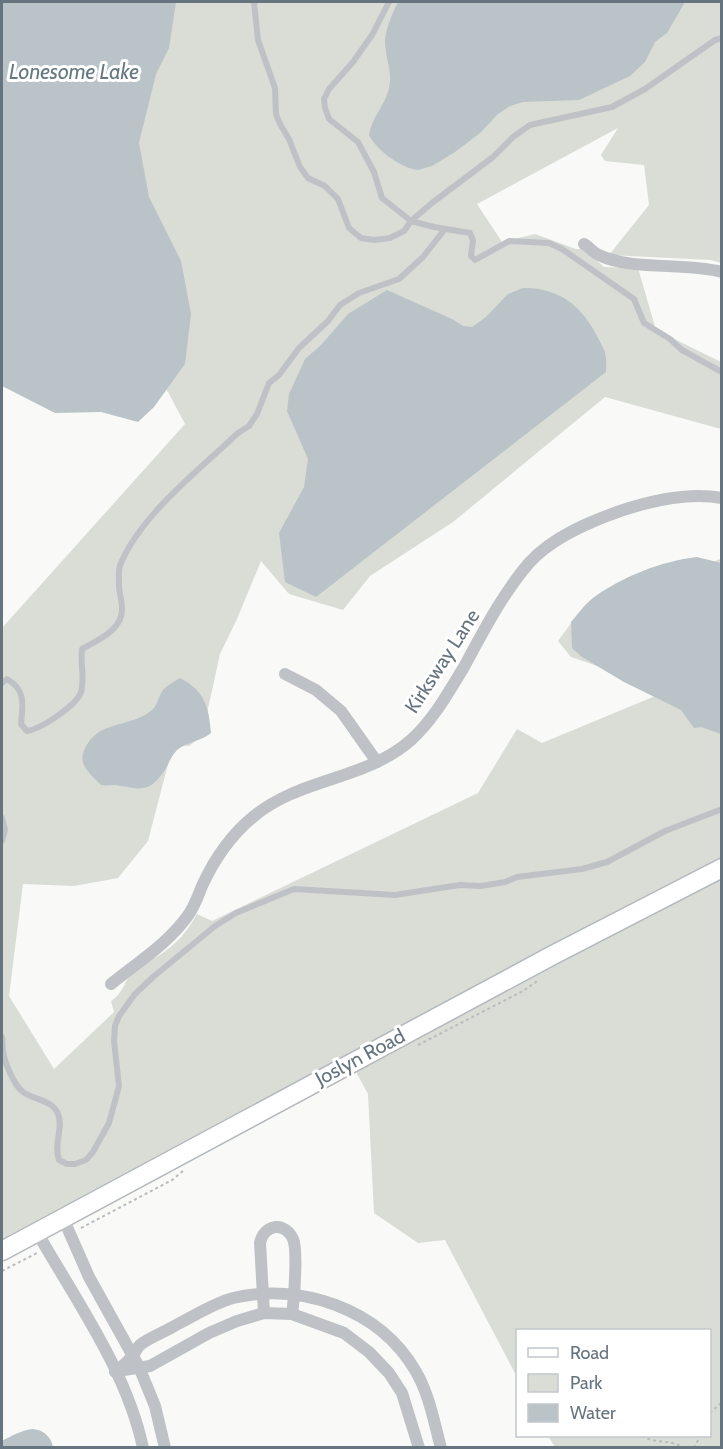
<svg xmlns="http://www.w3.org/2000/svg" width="723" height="1449" viewBox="0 0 723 1449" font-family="Cabin,sans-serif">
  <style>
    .green { fill: #d9ddd6 }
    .water { fill: #bac3c7 }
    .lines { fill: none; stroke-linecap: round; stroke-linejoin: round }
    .secondary-casing { stroke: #b3b8bd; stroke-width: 21 }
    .path { stroke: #b9bcbf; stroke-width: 2; stroke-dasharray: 3 3; stroke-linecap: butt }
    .lane { stroke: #bec2c6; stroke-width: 6 }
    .street { stroke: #bec2c6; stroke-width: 12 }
    .secondary { stroke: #fff; stroke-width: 18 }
    .labels { text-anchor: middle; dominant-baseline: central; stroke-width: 6; stroke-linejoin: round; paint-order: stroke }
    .street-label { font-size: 20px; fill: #66747f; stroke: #fff }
    .water-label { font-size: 21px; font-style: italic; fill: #67787f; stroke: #fff }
  </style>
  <rect width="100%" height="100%" fill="#f9f9f7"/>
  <!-- green -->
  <path class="green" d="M 2,2 L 721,2 L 721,263 L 711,260 L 609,255 L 649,205 L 644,165 L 605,161 L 601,155 L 618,128 L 477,204 L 502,242 L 535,234 L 576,249 L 584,249 L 604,267 L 638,268 L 656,330 L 721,362 L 721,429 L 605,397 L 453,522 L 370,576 L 343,610 L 289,594 L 261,561 L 237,619 L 220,654 L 202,736 L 189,746 L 173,745 L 148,841 L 118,878 L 74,886 L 23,884 L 9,996 L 54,1069 L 114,1012 L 111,1001 C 125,992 125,977 137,967 C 143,962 151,960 158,956 C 176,945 187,932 197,914 L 212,921 L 478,793 L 517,729 L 542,743 L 660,694 L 638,680 L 571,657 L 558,641 L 577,615 L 682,571 L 721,559 L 721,1447 L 555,1447 L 548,1436 L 710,1436 L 710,1330 L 518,1330 L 517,1377 L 445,1240 L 418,1243 L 374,1213 L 368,1094 L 348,1057 L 2,1243 L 2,628 L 185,424 L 150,358 Z"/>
  <!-- water -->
  <g class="water">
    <polygon points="2,2 176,2 169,48 156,74 139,143 149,197 181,261 191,314 185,364 154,407 138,422 101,412 55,413 2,386"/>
    <path d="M 398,2 L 685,2 L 667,33 L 655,42 L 645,62 L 630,76 L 579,100 L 523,102 L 510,106 L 498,114 L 480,133 L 455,152 L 432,166 L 418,170 C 401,168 377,151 369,135 C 372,116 385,106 389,88 C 393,74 385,57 385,41 C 386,27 392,15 398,2 Z"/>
    <path d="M 523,288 C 558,287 582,306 597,336 C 600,342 604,348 605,353 C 607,359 606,366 606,372 L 316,597 L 285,582 L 279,533 L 304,487 L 308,459 L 287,411 L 289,394 L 305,359 L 321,345 L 348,314 L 387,290 L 452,319 L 463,326 L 472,327 L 486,317 L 508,294 Z"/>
    <path d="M 697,557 L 721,563 L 721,734 L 701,727 L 694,728 L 681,710 L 624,682 L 582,657 L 572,648 L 571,622 C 578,614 585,604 593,598 C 622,577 661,561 697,557 Z"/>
    <path d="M 180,678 C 205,691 209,707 211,733 C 201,741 187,742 177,750 C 170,757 168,767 162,774 C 146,796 135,787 115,785 C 110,785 106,786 101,785 C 87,771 75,762 88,743 C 103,720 134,727 153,709 C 158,704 159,694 164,689 C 168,685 175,681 180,678 Z"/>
    <path d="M 33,1429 C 44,1430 51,1437 53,1447 L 2,1447 L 2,1441 C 11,1436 22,1430 33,1429 Z"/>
  </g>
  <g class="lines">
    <defs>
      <polyline id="secondary" points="2,1251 553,955 722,868"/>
    </defs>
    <!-- secondary casing -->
    <use href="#secondary" class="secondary-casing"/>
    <!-- path -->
    <g class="path">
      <polyline points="418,1045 523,991 539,980"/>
      <polyline points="81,1228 172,1180 183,1171"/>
      <polyline points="2,1271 37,1253"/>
      <polyline points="710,1413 722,1402"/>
      <path d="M 642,1436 C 655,1444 671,1439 684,1448"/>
      <polyline points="694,1448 700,1436"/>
    </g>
    <!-- lane -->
    <g class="lane">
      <polyline points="254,2 258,40 275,88 276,114 280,124 289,139 300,167 308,178 325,186 338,199 349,228 361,238 374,240 390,238 404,231 411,221 434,227 470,233 473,240 471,256 475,260 509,241 549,243 562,249 634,299 644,323 670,339 682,350 722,372"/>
      <polyline points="389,2 372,35 353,62 329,89 324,99 325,108 329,119 358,142 374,172 382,198 411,221 432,203 493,157 513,137 530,125 612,107 645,89 715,40 722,38"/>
      <path d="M 2,683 L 7,679 C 26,690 23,704 21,724 L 27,731 C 41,729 77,705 81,692 C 85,678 80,663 82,649 C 98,640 123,630 122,608 C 122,599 118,591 119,581 C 119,575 118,568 121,563 C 142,514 200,469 238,433 L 249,426 L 257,414 L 269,383 L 279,375 L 299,348 L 328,321 L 340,305 L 359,293 L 399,279 L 423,257 L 445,229"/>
      <polyline points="2,818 5,830 2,841"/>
      <path d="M 2,1037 C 3,1042 2,1045 3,1050 C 4,1062 14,1085 23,1092 C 34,1100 53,1100 58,1114 C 64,1128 53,1143 59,1160 L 67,1164 L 75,1164 L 86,1160 L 93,1152 L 109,1123 L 119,1086 L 114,1041 L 115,1026 L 119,1016 L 135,994 L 153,977 L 215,926 L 236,913 L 294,889 L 395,895 L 460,885 L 481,886 L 505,882 L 517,877 L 582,869 L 607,862 L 665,831 L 722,809"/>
    </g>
    <!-- street -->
    <g class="street">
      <path d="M 584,244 C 589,247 594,253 599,255 C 632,271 685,262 722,272"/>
      <polyline points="285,674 316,690 341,711 377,762"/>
      <path d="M 111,984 C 138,962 169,943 189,914 C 195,905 198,896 202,886 C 214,860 231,835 253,817 C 299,778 366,780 411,740 C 434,719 448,693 464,667 C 483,632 503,593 529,563 C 552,537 591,521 623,510 C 654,500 689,492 722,498"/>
      <polyline points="63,1218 89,1277 139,1367 155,1406 165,1448"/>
      <path d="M 37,1232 C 75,1299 127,1371 143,1448"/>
      <path d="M 264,1313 L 260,1243 C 262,1234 266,1229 275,1227 C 283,1226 290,1232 293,1239 C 298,1250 294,1300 292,1314"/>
      <polyline points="117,1371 150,1366 209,1333 237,1321 264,1313 292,1314 344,1333 369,1352 389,1373 402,1393 419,1448"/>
      <path d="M 115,1372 C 121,1367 128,1362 132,1356 C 135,1353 137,1348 140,1345 C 150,1337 165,1332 176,1325 C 194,1316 214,1303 233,1298 C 301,1282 379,1309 415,1370 C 429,1393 434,1422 441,1448"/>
    </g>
    <!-- secondary -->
    <use href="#secondary" class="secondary"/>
  </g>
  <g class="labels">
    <!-- street labels -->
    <g class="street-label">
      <text transform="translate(442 661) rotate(-57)">Kirksway Lane</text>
      <text transform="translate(360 1057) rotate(-28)">Joslyn Road</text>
    </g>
    <!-- water labels -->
    <g class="water-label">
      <text x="74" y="71">Lonesome Lake</text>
    </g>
  </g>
  <!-- border -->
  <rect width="723" height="1449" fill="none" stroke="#66747f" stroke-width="6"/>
  <!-- legend -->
  <rect x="516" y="1329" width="195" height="108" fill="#ffffff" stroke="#c2c7cc" stroke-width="1.5"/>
  <rect x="528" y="1348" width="30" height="9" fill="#ffffff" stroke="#c2c7cc" stroke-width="1.5"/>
  <text x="570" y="1359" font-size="18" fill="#66747f">Road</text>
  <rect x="528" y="1374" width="30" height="18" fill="#d9ddd6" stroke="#c2c7cc" stroke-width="1.5"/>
  <text x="570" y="1389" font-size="18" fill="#66747f">Park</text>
  <rect x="528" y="1404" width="30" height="18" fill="#bac3c7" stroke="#c2c7cc" stroke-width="1.5"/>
  <text x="570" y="1419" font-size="18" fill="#66747f">Water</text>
</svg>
